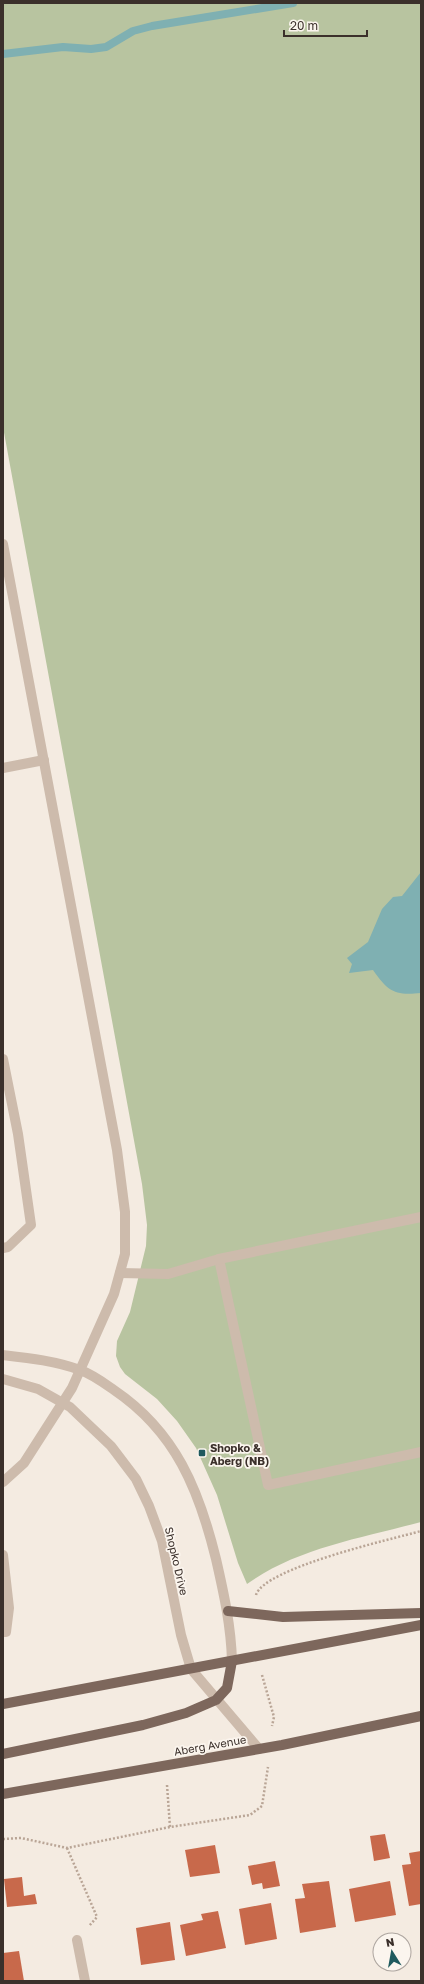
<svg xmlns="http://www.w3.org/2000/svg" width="424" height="1984" viewBox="0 0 424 1984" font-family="'Golos Text',sans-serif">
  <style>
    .green { fill: #b8c4a0 }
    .water { fill: #7fb0b2 }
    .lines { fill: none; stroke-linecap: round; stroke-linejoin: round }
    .stream { stroke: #7fb0b2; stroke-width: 8 }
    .building { fill: #c8694b }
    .path { stroke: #b9a596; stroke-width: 2.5; stroke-dasharray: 2 2; stroke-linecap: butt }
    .lane { stroke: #cdbbac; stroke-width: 10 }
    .street { stroke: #cdbbac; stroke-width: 10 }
    .primary { stroke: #7d675c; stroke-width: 10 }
    .poi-dot { fill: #1f5a5e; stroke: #fbf5ee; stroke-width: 1.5 }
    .labels { text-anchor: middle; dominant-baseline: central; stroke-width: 3.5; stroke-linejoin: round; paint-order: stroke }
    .poi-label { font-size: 11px; font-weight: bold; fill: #3b302b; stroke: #fbf5ee; text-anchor: start }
    .street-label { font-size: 11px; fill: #3b302b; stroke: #fbf5ee }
  </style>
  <rect width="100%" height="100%" fill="#f4ebe1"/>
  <!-- green -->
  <path class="green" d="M 3,3 L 421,3 L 421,1522 C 362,1538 297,1548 247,1584 L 238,1563 L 217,1495 L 196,1448 L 177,1421 L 157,1399 L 125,1374 L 120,1367 L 116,1356 L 117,1341 L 130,1312 L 146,1246 L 147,1225 L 142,1184 L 3,427 Z"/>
  <!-- water -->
  <path class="water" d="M 421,872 L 421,993 C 394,996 388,991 373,970 L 349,973 L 352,964 L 347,958 L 368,942 L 382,909 L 393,897 L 402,896 Z"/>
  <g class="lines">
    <!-- stream -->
    <polyline class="stream" points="3,54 63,47 91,49 106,47 133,31 152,26 293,3"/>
  </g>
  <!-- building -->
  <g class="building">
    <polygon points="385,1834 390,1858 374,1861 370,1836"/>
    <polygon points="215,1845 220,1873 190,1877 185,1850"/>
    <polygon points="421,1851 421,1904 409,1906 402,1865 411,1864 409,1853"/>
    <polygon points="275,1861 280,1886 263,1889 262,1883 252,1885 248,1866"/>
    <polygon points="22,1877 24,1896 35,1894 37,1904 7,1907 4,1879"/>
    <polygon points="329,1881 336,1927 300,1933 295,1899 305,1898 302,1884"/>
    <polygon points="390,1881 396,1915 355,1922 349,1889"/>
    <polygon points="271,1903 277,1939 245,1945 239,1909"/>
    <polygon points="218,1911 226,1948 186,1956 180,1925 203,1920 201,1914"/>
    <polygon points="170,1922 175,1960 141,1965 136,1928"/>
    <polygon points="19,1951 24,1981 3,1981 3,1953"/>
  </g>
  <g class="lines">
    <!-- path -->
    <g class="path">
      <path d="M 256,1595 C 264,1568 392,1539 421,1531"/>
      <polyline points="262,1675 274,1717 272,1726"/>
      <polyline points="167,1785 170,1827"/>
      <polyline points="3,1839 21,1838 67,1848 170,1827 250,1815 262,1806 268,1767"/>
      <polyline points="67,1848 97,1917 89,1926"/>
    </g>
    <!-- lane -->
    <g class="lane">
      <polyline points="3,544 117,1150 125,1212 125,1254 114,1294 72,1388 24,1463 3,1482"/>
      <polyline points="3,768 44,760"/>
      <polyline points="3,1059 18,1134 31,1225 8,1247 3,1248"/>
      <polyline points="219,1259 268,1485 421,1452"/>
      <polyline points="120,1273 168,1274 219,1259 421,1217"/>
      <polyline points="3,1555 9,1608 6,1632 3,1632"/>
    </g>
    <!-- street -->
    <g class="street">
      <path d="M 3,1355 C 29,1358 56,1361 80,1370 C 92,1374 104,1383 114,1390 C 176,1432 199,1490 216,1559 C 224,1594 231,1626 232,1661"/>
      <polyline points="3,1379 38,1389 70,1407 111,1446 136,1479 149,1506 162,1541 181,1635 191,1669 259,1749"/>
      <polyline points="77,1940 85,1981"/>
    </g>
    <!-- primary -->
    <g class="primary">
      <polyline points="228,1611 283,1617 421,1613"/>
      <polyline points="3,1704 421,1625"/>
      <polyline points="3,1754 143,1725 186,1713 216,1700 227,1688 232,1661"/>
      <polyline points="3,1794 282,1745 421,1716"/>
    </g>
  </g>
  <!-- markers -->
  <rect class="poi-dot" x="198" y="1449" width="8" height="8" rx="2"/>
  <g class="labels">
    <!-- poi labels -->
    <g class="poi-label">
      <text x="210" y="1447">Shopko &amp;<tspan x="210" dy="13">Aberg (NB)</tspan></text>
    </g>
    <!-- street labels -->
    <g class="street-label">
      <text transform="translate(177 1561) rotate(77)">Shopko Drive</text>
      <text transform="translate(210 1745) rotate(-10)">Aberg Avenue</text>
    </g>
  </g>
  <!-- border -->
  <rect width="424" height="1984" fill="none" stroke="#3b302b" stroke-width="8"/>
  <!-- north arrow -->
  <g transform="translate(392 1952) rotate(349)"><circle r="19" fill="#fbf5ee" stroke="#aea6a0"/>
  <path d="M0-3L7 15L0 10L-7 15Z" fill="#1f5a5e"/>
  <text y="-6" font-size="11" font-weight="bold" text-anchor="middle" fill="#3b302b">N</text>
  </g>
  <!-- scale -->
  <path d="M284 30v6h83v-6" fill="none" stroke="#3b302b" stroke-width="2"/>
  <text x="290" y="30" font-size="12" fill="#3b302b" stroke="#fbf5ee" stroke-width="3" paint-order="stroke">20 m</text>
</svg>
